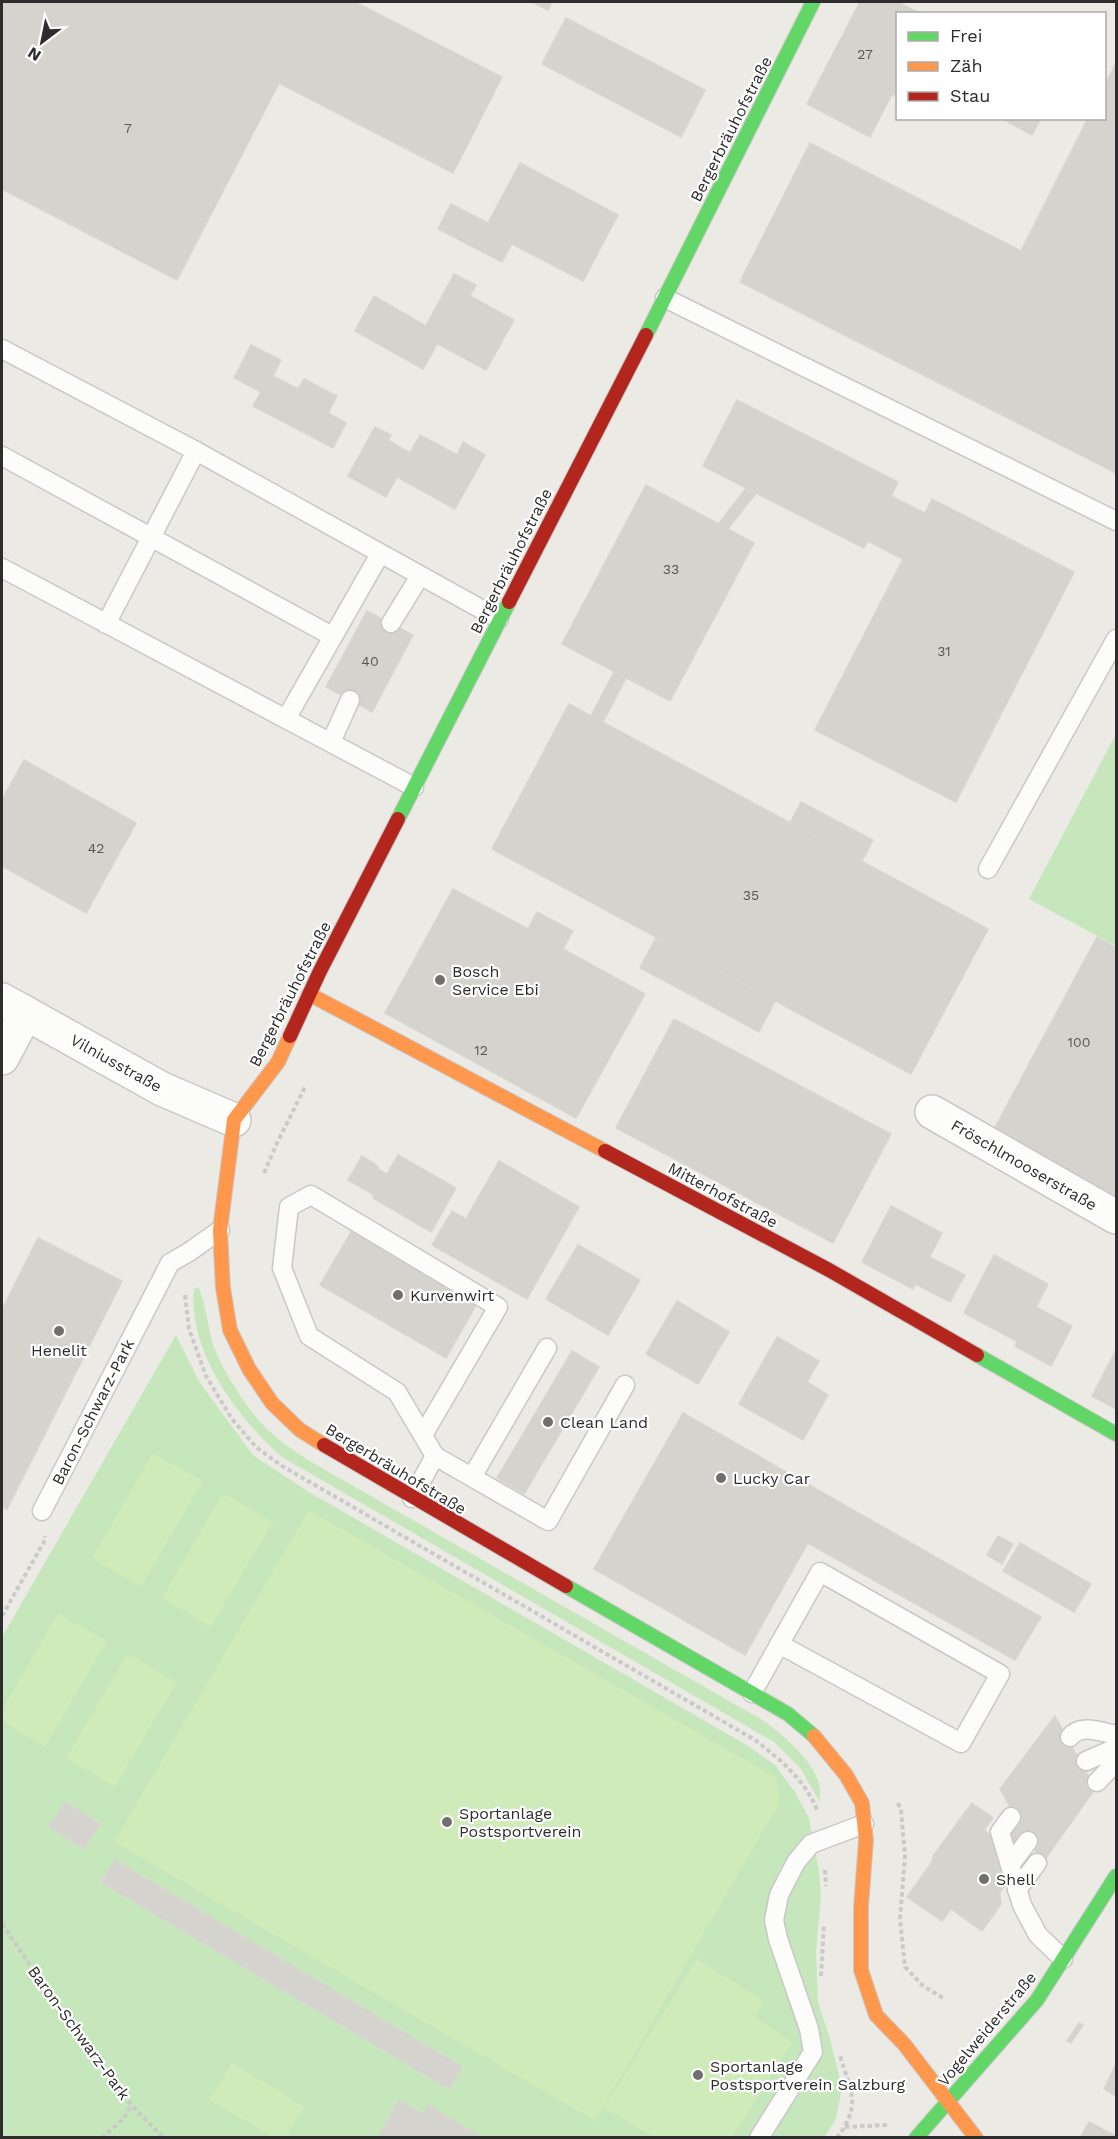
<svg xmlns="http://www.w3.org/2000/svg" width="1118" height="2139" viewBox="0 0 1118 2139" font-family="'Work Sans',sans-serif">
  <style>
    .green { fill: #c6e7bc }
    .pitch { fill: #cfebba }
    .building { fill: #d5d3ce; stroke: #d7d5d0; stroke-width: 1.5 }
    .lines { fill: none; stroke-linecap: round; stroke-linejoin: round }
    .lane-casing { stroke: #c9c8c8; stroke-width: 21 }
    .street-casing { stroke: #c9c8c8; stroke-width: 36 }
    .fast-casing { stroke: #c9c8c8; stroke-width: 16 }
    .slow-casing { stroke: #c9c8c8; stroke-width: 16 }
    .jam-casing { stroke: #c9c8c8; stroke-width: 16 }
    .path { stroke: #cacac9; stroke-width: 4; stroke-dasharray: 4.5 3; stroke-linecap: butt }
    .lane { stroke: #fcfcfb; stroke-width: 18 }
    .street { stroke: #fcfcfb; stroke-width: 33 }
    .fast { stroke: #63d668; stroke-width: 14 }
    .slow { stroke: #ff974d; stroke-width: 14 }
    .jam { stroke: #b3261e; stroke-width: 14 }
    .poi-dot { fill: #706f6d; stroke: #fff; stroke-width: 2 }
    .labels { text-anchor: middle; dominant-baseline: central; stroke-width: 4.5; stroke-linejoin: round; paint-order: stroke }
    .number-label { font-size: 14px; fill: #585756 }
    .street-label { font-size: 16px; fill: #2d2d2d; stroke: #fff }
    .poi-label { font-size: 16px; fill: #2d2d2d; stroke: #fff; text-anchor: start }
  </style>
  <rect width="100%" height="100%" fill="#eceae4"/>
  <!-- green -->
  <g class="green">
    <polygon points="1116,734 1116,946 1029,899"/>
    <path d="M 198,1287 C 204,1296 209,1330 213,1345 C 221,1368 250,1414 268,1430 C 282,1443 297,1453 313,1463 L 764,1721 C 785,1737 828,1771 819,1801 L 801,1769 L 774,1742 L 282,1457 C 238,1419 187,1350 194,1289 Z"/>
    <polygon points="176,1335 200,1383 253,1455 309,1492 750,1747 775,1765 795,1792 809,1818 819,1871 821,1897 816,1951 818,2002 830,2039 842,2088 836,2119 824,2137 2,2138 2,1637"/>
  </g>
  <!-- pitch -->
  <g class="pitch">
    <polygon points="153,1453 203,1481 141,1587 92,1558"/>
    <polygon points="223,1493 273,1522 211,1627 162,1598"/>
    <polygon points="309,1510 777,1778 780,1802 595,2121 114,1842"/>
    <polygon points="58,1613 107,1641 45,1747 2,1721 2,1710"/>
    <polygon points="127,1654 177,1682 115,1787 66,1758"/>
    <polygon points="697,1959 764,2001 755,2017 792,2042 732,2137 654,2137 604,2108"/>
    <polygon points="232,2063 304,2106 286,2137 273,2137 210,2100"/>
  </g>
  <!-- building -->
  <g class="building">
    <polygon points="2,2 355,2 502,77 453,173 279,83 177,280 2,189"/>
    <polygon points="532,2 552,2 548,10"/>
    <polygon points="860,2 898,2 921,14 898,14 898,97 892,94 870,137 807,104"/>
    <polygon points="566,18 705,90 681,137 542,64"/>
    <polygon points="1116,63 1116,473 740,282 810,143 1021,251 1088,118 1104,118 1104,87"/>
    <polygon points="1001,118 1041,118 1032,135"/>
    <polygon points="520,163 618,215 583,281 512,244 502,262 438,229 451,204 488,223"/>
    <polygon points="454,274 476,285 470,296 514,320 486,370 421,335"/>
    <polygon points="374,296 426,326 421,335 437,344 423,369 355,331"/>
    <polygon points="251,345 281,360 273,376 298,389 304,379 337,396 328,413 346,423 333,448 253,406 261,392 234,378"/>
    <polygon points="737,400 898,482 891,496 925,513 932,499 1074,572 956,802 815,730 903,559 868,541 864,548 703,466"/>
    <polygon points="375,427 391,435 388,440 410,453 386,497 348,476"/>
    <polygon points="420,435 457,455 463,442 485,455 455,509 397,477"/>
    <polygon points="646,485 754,543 670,701 562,644"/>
    <polygon points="747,487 756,493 728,529 719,523"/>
    <polygon points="367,611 413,635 372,712 326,687"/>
    <polygon points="614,672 626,678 603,722 591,716"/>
    <polygon points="569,704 988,929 911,1074 492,849"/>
    <polygon points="24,760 136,823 86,913 2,866 2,800"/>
    <polygon points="801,802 873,840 862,861 790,823"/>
    <polygon points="453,889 528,929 537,912 573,931 563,949 645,994 576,1118 385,1013"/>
    <polygon points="1097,937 1116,948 1116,1205 990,1137"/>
    <polygon points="656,938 718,970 702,1001 640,968"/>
    <polygon points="718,970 775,1001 759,1032 702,1001"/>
    <polygon points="674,1019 891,1134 833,1243 616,1128"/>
    <polygon points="398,1155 456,1188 431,1232 373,1198"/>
    <polygon points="362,1156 378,1166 377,1168 386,1174 374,1195 348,1180"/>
    <polygon points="499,1161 579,1207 527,1299 432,1245 452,1211 466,1219"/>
    <polygon points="891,1206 942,1233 913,1289 862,1262"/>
    <polygon points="351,1232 476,1305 446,1358 320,1285"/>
    <polygon points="38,1238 122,1281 7,1509 2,1507 2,1310"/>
    <polygon points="578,1245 640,1280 608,1335 546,1299"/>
    <polygon points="994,1255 1048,1284 1018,1342 964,1313"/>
    <polygon points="929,1257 965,1275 950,1302 915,1284"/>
    <polygon points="677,1301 729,1332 698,1384 646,1354"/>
    <polygon points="1036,1307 1072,1326 1051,1366 1015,1346"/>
    <polygon points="777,1337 819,1361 807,1382 828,1395 803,1440 739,1404"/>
    <polygon points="1116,1350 1116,1409 1092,1396"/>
    <polygon points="572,1351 599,1367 524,1494 497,1478"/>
    <polygon points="683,1413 1041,1617 1015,1660 808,1543 745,1655 594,1569"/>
    <polygon points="998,1536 1013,1544 1002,1564 987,1555"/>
    <polygon points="1020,1543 1091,1584 1074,1612 1003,1571"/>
    <polygon points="1055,1716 1095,1789 1041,1865 1034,1847 995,1899 988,1861 1018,1821 1000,1789"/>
    <polygon points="65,1802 100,1824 84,1849 49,1827"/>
    <polygon points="972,1803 993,1818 984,1830 992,1836 1001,1904 982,1931 951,1909 942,1921 907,1897 932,1862 933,1856"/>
    <polygon points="115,1860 462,2067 449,2089 101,1882"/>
    <polygon points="1079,2023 1083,2025 1071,2043 1067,2041"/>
    <polygon points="1116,2064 1116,2096 1104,2089"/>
    <polygon points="399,2100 423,2114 428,2105 483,2138 378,2138"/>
    <polygon points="1089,2122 1116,2136 1116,2138 1080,2138"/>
  </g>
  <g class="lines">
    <defs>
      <g id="lane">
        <polyline points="665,298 1116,521"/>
        <polyline points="2,349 196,451 499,619"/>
        <polyline points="2,456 332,636"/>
        <polyline points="2,568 414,787"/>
        <polyline points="391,623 420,576"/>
        <polyline points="106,624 196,451"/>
        <polyline points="286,719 380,554"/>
        <polyline points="331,742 350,700"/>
        <polyline points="988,869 1116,639"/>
        <polyline points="423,1435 498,1307 311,1195 289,1207 282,1268 309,1336 397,1392 435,1456 548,1521 625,1385"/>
        <polyline points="472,1477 547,1348"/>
        <polyline points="412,1498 435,1456"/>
        <polyline points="42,1511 170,1263 189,1252 220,1230"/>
        <polyline points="752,1693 820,1572 1000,1674 961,1743 779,1644"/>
        <path d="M 1070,1737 C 1080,1723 1102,1732 1116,1735"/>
        <polyline points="1086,1761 1116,1748"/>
        <polyline points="1097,1782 1116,1762"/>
        <polyline points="1011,1817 1000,1832 1022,1905 1038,1935 1063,1959"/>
        <polyline points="1010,1865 1028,1841"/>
        <polyline points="1017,1890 1037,1863"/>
        <polyline points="759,2138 813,2052 809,2029 778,1939 774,1920 779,1895 796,1862 811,1844 864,1824"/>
      </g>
      <g id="street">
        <polyline points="2,1000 162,1089 234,1120"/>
        <polyline points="2,1058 26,1013"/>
        <polyline points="932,1112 1116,1217"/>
      </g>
      <g id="fast">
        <polyline points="646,335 813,2"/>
        <polyline points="398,819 509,602"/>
        <polyline points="977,1355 1116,1434"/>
        <polyline points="566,1586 788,1714 814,1736"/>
        <polyline points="916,2138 1037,2000 1116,1876"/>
      </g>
      <g id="slow">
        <polyline points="309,994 605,1151"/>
        <polyline points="290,1036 278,1062 234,1120 220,1230 223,1288 230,1330 249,1369 272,1403 300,1430 324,1445"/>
        <polyline points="814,1736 846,1775 862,1803 866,1840 861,1907 861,1970 876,2015 904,2044 976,2138"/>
      </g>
      <g id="jam">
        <polyline points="509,602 646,335"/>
        <polyline points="290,1036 320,971 398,819"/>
        <polyline points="605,1151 829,1270 977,1355"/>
        <polyline points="324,1445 566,1586"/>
      </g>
    </defs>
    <!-- lane casing -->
    <use href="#lane" class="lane-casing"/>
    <!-- street casing -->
    <use href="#street" class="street-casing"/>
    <!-- fast casing -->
    <use href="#fast" class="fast-casing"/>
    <!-- slow casing -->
    <use href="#slow" class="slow-casing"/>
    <!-- jam casing -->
    <use href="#jam" class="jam-casing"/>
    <!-- path -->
    <g class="path">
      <polyline points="264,1173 277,1143 306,1085"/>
      <path d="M 185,1295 L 189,1329 L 206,1376 L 232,1419 L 256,1447 L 282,1466 L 755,1740 C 781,1760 806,1781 818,1812"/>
      <polyline points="2,1616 45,1540 45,1536"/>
      <polyline points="898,1803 901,1810 905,1856 900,1919 905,1967 923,1986 943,1998"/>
      <polyline points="825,1870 826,1886"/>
      <polyline points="2,1924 54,2000 131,2105 164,2138"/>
      <polyline points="821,1976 824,1924"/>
      <polyline points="845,2127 887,2125"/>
      <polyline points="102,2138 124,2118 131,2105"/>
      <path d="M 837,2138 C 862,2104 851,2092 840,2056"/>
    </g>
    <!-- lane -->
    <use href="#lane" class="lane"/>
    <!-- street -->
    <use href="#street" class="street"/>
    <!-- fast -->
    <use href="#fast" class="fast"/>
    <!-- slow -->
    <use href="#slow" class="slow"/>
    <!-- jam -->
    <use href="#jam" class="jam"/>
  </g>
  <!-- markers -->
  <g class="poi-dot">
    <circle cx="440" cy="980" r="6"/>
    <circle cx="398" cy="1295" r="6"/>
    <circle cx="59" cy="1331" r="6"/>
    <circle cx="548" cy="1422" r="6"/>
    <circle cx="721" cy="1478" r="6"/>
    <circle cx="447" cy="1822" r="6"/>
    <circle cx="984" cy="1879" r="6"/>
    <circle cx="698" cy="2075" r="6"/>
  </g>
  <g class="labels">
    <!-- number labels -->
    <g class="number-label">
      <text x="865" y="54">27</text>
      <text x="128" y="128">7</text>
      <text x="671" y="569">33</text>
      <text x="944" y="651">31</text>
      <text x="370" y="661">40</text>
      <text x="96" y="848">42</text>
      <text x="751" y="895">35</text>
      <text x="1079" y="1042">100</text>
      <text x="481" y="1050">12</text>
    </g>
    <!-- street labels -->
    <g class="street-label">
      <text transform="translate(731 129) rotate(-63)">Bergerbräuhofstraße</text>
      <text transform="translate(511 561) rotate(-63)">Bergerbräuhofstraße</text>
      <text transform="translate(290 994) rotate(-63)">Bergerbräuhofstraße</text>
      <text transform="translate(116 1063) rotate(29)">Vilniusstraße</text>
      <text transform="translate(1024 1165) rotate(30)">Fröschlmooserstraße</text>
      <text transform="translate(723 1195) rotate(28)">Mitterhofstraße</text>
      <text transform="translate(93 1412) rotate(-63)">Baron-Schwarz-Park</text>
      <text transform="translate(396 1469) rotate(31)">Bergerbräuhofstraße</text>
      <text transform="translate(987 2029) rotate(-50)">Vogelweiderstraße</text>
      <text transform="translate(79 2033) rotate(54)">Baron-Schwarz-Park</text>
    </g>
    <!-- poi labels -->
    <g class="poi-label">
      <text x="452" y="971">Bosch<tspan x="452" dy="18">Service Ebi</tspan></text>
      <text x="410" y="1295">Kurvenwirt</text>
      <text x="59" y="1350" text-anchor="middle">Henelit</text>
      <text x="560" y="1422">Clean Land</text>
      <text x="733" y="1478">Lucky Car</text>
      <text x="459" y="1813">Sportanlage<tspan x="459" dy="18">Postsportverein</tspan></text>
      <text x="996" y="1879">Shell</text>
      <text x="710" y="2066">Sportanlage<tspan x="710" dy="18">Postsportverein Salzburg</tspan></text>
    </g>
  </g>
  <!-- border -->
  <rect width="1118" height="2139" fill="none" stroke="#2d2d2d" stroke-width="6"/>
  <!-- legend -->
  <rect x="896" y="12" width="210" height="108" fill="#ffffff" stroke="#ababab" stroke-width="1.5"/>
  <rect x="908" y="32" width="30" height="9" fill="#63d668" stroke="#ababab" stroke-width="1.5"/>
  <text x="950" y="42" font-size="18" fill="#2d2d2d">Frei</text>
  <rect x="908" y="62" width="30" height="9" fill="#ff974d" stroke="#ababab" stroke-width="1.5"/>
  <text x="950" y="72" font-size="18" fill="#2d2d2d">Zäh</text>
  <rect x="908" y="92" width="30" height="9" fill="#b3261e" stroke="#ababab" stroke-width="1.5"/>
  <text x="950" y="102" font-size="18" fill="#2d2d2d">Stau</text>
  <!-- north arrow -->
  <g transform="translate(42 42) rotate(212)" stroke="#ffffff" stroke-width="4.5" paint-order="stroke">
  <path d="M0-4.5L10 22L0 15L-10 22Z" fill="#2d2d2d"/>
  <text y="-9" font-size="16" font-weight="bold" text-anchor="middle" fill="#2d2d2d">N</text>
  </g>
</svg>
